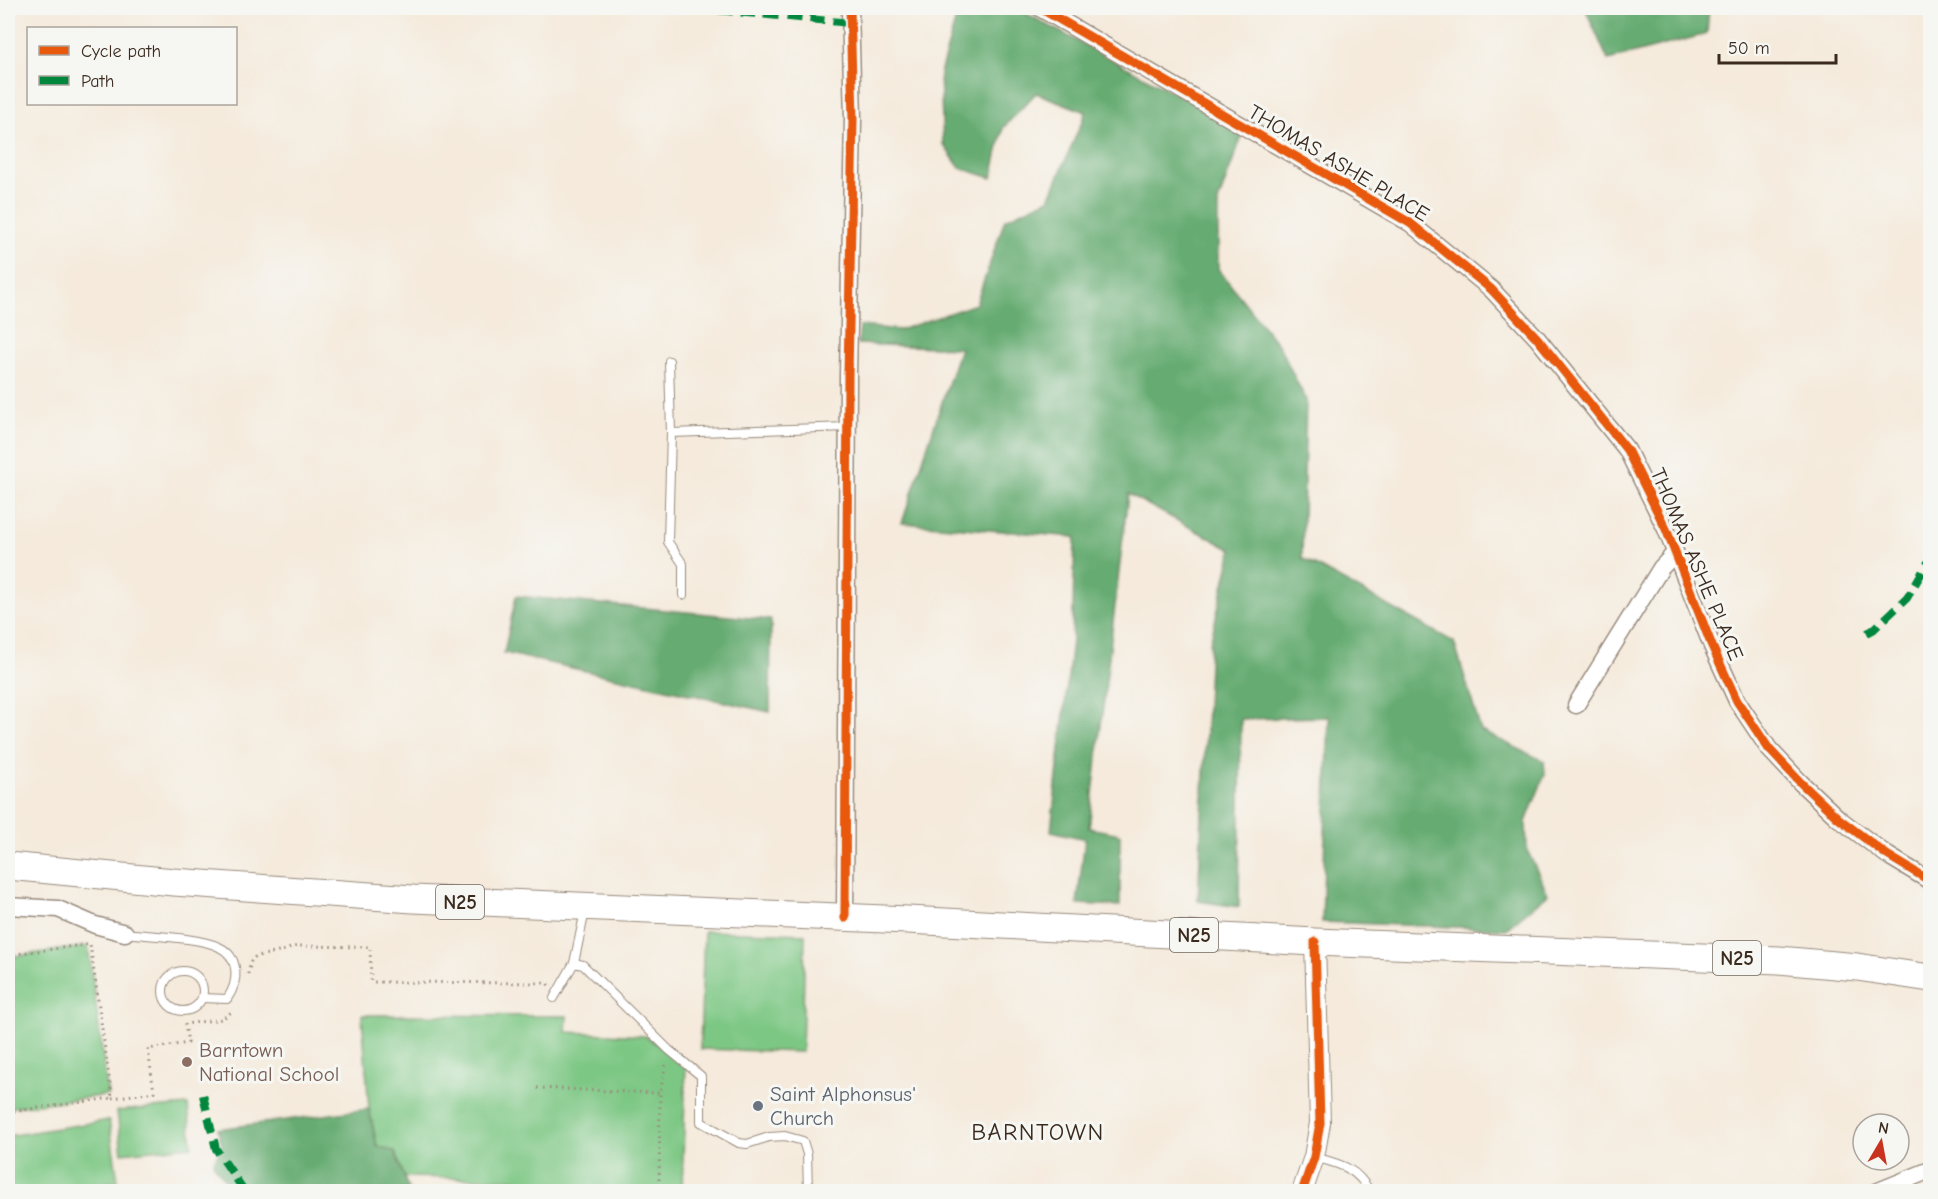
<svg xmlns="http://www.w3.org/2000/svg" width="1938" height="1199" viewBox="0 0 1938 1199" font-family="'Comic Neue',sans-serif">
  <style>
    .green { fill: #7dc784; stroke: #5c7851; stroke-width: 1.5 }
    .forest { fill: #66ac72; stroke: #506b48; stroke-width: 1.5 }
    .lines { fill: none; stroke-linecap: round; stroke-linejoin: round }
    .service-casing { stroke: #988a7c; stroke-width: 10 }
    .minor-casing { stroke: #988a7c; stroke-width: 19 }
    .tertiary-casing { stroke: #988a7c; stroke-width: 22 }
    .trunk-casing { stroke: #988a7c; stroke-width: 29 }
    .path { stroke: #988a7c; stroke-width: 3; stroke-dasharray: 1.5 4.5; stroke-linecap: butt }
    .service { stroke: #fff; stroke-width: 8 }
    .minor { stroke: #fff; stroke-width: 16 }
    .tertiary { stroke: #fff; stroke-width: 20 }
    .trunk { stroke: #fff; stroke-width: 27 }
    .quiet { stroke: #00873e; stroke-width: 8; stroke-dasharray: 15 8; stroke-linecap: butt }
    .cycleway-casing { stroke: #f6f6f2; stroke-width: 13 }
    .cycleway { stroke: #e8590c; stroke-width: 9 }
    .education-dot { fill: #8d6e63; stroke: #f6f6f2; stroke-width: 2 }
    .worship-dot { fill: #6b7280; stroke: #f6f6f2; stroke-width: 2 }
    .labels { text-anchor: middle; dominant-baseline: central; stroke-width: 6; stroke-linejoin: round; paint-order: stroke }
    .shield { fill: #f6f6f2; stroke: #73675e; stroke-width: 1.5 }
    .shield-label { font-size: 20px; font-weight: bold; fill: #3b2a1e }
    .street-label { font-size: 21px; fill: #3b2a1e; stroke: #f6f6f2 }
    .education-label { font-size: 21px; fill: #785e54; stroke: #f6f6f2; text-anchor: start }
    .worship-label { font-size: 21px; fill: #5b616d; stroke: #f6f6f2; text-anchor: start }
    .quarter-label { font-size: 24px; letter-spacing: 1.5px; fill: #3b2a1e; stroke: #f6f6f2 }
  </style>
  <rect width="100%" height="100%" fill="#f6f6f2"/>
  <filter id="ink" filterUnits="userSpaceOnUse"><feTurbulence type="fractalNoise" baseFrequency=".0167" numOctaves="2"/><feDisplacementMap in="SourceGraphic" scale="12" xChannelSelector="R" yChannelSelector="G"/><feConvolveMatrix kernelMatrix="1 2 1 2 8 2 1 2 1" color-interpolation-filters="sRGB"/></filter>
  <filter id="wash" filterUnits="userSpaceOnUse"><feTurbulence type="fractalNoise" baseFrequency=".008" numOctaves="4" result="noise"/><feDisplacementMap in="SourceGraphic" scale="24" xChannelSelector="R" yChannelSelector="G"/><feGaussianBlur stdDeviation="1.35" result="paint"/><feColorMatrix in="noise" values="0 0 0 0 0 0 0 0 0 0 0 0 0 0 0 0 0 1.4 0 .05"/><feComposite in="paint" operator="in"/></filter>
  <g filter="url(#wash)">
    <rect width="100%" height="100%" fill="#f5eadb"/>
    <!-- green -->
    <g class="green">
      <polygon points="704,931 805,934 802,1052 700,1049"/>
      <polygon points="88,946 108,1095 8,1108 8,957"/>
      <polygon points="362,1015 567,1016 566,1032 645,1036 686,1063 682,1191 569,1192 511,1179 404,1177 395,1152 377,1146 369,1109"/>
      <polygon points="188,1105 192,1146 122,1153 117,1111"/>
      <polygon points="109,1120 118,1181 47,1191 8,1191 8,1136"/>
    </g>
    <!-- forest -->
    <g class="forest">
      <polygon points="962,8 1016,8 1244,130 1218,202 1218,269 1279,346 1306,400 1302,558 1454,642 1481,731 1544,761 1545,774 1526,822 1527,850 1548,894 1506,929 1322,922 1329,717 1241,719 1239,907 1198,901 1210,643 1232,550 1128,494 1089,828 1120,834 1120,906 1077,904 1085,839 1051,831 1072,640 1075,537 902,523 960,348 858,344 860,326 900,330 976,304 1005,219 1049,199 1086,112 1036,93 1003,128 992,178 960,168 943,144 940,73 956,18"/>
      <polygon points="1585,8 1709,8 1707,34 1608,60"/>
      <polygon points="516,596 771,620 770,712 504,653"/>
      <polygon points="369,1109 377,1146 395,1152 409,1191 233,1191 213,1163 222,1145 218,1129"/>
    </g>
  </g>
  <g filter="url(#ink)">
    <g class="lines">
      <defs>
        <g id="service">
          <polyline points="669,361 671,433 668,542 683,564 683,595"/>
          <polyline points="671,433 848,427"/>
          <polyline points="585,911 574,963 583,965 669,1050 701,1076 701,1122 739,1143 747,1144 769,1137 785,1136 803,1141 807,1154 808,1192"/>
          <path d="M 125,933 C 148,936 199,937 219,947 C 240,957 239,982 227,999 L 202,998"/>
          <circle cx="183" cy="991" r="20"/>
          <polyline points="554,998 574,963"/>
          <path d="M 1314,1157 C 1340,1164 1356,1167 1370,1192"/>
        </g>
        <g id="minor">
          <polyline points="1040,8 1410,223 1491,289 1537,338 1627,450 1666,529 1712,646 1737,701 1769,749 1801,783 1838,818 1887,855 1930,881"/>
          <polyline points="1576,705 1661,568 1675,553"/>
          <polyline points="8,906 58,909 95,925 125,933"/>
          <polyline points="845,918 848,376 853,119 850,8"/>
          <polyline points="1876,1192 1930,1170"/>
        </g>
        <polyline id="tertiary" points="1302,1192 1314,1157 1320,1123 1315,942"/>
        <polyline id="trunk" points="8,866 174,882 413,899 908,920 1315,942 1779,960 1857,967 1930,978"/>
      </defs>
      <!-- service casing -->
      <use href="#service" class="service-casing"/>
      <!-- minor casing -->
      <use href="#minor" class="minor-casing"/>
      <!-- tertiary casing -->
      <use href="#tertiary" class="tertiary-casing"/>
      <!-- trunk casing -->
      <use href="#trunk" class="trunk-casing"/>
      <!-- path -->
      <g class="path">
        <polyline points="8,955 90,944 112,1098 8,1112"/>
        <polyline points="248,974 251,961 256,956 275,953 297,946 370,947 371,982 547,983 549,986"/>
        <polyline points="537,1088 660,1093"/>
        <polyline points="112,1098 154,1092 148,1049 188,1043 185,1024 222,1019 234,1010"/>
        <polyline points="659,1192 660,1093 666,1063"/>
      </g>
      <!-- service -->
      <use href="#service" class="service"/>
      <!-- minor -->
      <use href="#minor" class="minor"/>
      <!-- tertiary -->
      <use href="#tertiary" class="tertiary"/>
      <!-- trunk -->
      <use href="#trunk" class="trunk"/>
      <!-- quiet -->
      <g class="quiet">
        <polyline points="695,8 851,23"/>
        <polyline points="1867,633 1873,630 1907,598 1930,559"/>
        <polyline points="203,1095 216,1149 245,1192"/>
      </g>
      <defs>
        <g id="cycleway">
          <polyline points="1040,8 1410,223 1491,289 1537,338 1627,450 1666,529 1712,646 1737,701 1769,749 1801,783 1838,818 1887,855 1930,881"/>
          <polyline points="845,918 848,376 853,119 850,8"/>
          <polyline points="1302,1192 1314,1157 1320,1123 1315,942"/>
        </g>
      </defs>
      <!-- cycleway casing -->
      <use href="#cycleway" class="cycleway-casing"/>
      <!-- cycleway -->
      <use href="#cycleway" class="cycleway"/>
    </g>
  </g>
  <!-- markers -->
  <circle class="education-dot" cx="187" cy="1062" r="6"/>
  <circle class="worship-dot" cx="758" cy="1106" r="6"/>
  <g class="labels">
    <!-- shield labels -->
    <g class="shield">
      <rect x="436" y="885" width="48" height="34" rx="4.5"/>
      <rect x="1170" y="918" width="48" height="34" rx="4.5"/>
      <rect x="1713" y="941" width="48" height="34" rx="4.5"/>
    </g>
    <g class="shield-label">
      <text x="460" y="902">N25</text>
      <text x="1194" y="935">N25</text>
      <text x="1737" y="958">N25</text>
    </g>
    <!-- street labels -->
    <g class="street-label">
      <text transform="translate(1339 163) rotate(31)">THOMAS ASHE PLACE</text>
      <text transform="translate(1697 564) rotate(67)">THOMAS ASHE PLACE</text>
    </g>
    <!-- education labels -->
    <g class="education-label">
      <text x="199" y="1050">Barntown<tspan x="199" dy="24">National School</tspan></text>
    </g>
    <!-- worship labels -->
    <g class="worship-label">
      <text x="770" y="1094">Saint Alphonsus'<tspan x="770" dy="24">Church</tspan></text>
    </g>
    <!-- quarter labels -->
    <g class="quarter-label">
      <text x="1038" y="1132">BARNTOWN</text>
    </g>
  </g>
  <!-- margin -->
  <rect width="1938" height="1199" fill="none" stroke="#f6f6f2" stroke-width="30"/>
  <!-- legend -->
  <rect x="27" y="27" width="210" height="78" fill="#f6f6f2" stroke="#aba49d" stroke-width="1.5"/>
  <rect x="39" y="46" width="30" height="9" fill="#e8590c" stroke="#aba49d" stroke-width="1.5"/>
  <text x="81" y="57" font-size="18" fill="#3b2a1e">Cycle path</text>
  <rect x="39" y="76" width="30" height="9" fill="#00873e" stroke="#aba49d" stroke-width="1.5"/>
  <text x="81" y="87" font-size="18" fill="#3b2a1e">Path</text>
  <!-- north arrow -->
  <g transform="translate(1881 1142) rotate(10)"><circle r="28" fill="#f6f6f2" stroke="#aba49d" stroke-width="1.5"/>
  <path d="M0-4.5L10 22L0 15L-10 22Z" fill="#c8321e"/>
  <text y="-9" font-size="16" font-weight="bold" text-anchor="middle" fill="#3b2a1e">N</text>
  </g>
  <!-- scale -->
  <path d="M1719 54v9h117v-9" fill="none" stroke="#3b2a1e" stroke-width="3"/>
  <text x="1728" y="54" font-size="18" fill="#3b2a1e" stroke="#f6f6f2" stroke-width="4.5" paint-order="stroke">50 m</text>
</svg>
